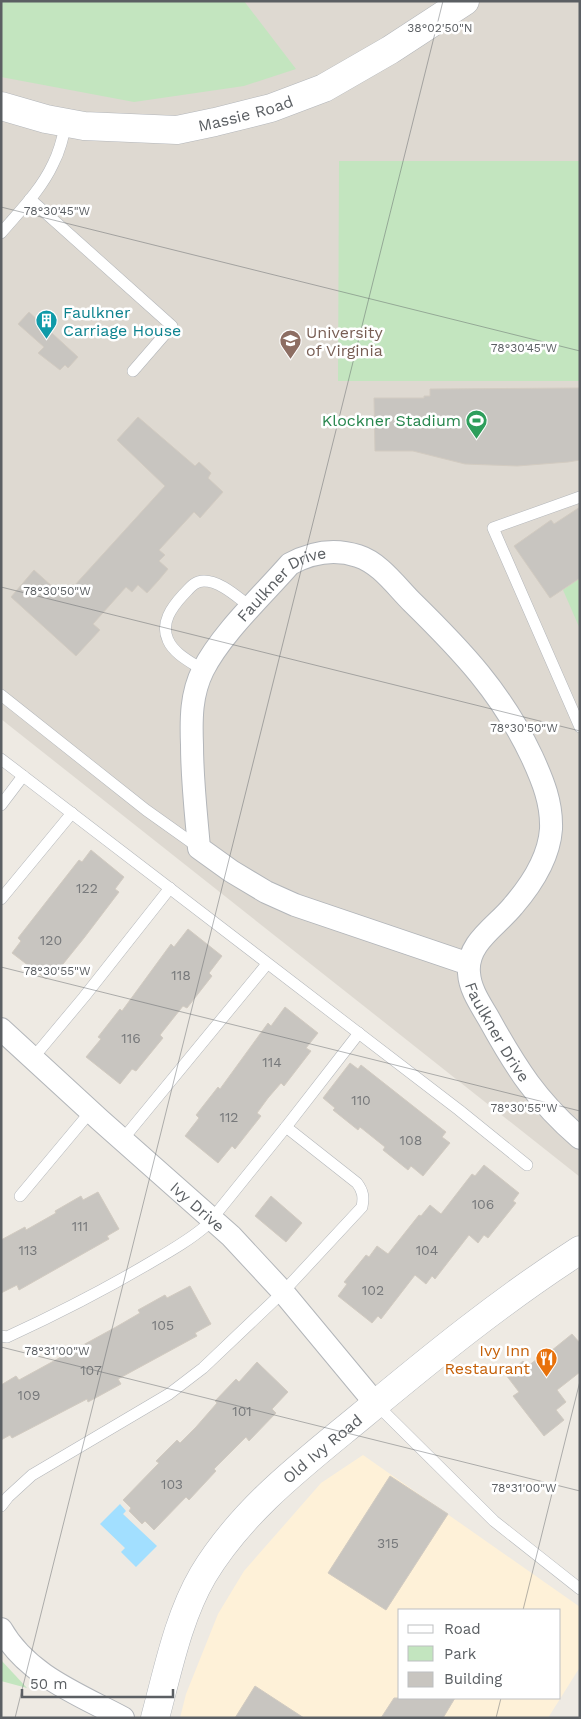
<svg xmlns="http://www.w3.org/2000/svg" width="581" height="1719" viewBox="0 0 581 1719" font-family="'Work Sans',sans-serif">
  <style>
    .commercial { fill: #fef1d8; fill-rule: evenodd }
    .education { fill: #ded9d1 }
    .green { fill: #c3e5bf }
    .water { fill: #a2dfff }
    .building { fill: #c8c5c0; stroke: #d2cbc1 }
    .lines { fill: none; stroke-linecap: round; stroke-linejoin: round }
    .service-casing { stroke: #b3b6ba; stroke-width: 12 }
    .minor-casing { stroke: #b3b6ba; stroke-width: 24 }
    .tertiary-casing { stroke: #b3b6ba; stroke-width: 29 }
    .service { stroke: #fff; stroke-width: 11 }
    .minor { stroke: #fff; stroke-width: 22 }
    .tertiary { stroke: #fff; stroke-width: 28 }
    .ticks { fill: none; stroke: #5b5f63; stroke-width: 1; stroke-opacity: 0.45 }
    .labels { text-anchor: middle; dominant-baseline: central; stroke-width: 5; stroke-linejoin: round; paint-order: stroke }
    .number-label { font-size: 14px; fill: #76787a }
    .street-label { font-size: 16px; fill: #5b5f63; stroke: #fff }
    .culture-label { font-size: 16px; fill: #0d838f; stroke: #fff; text-anchor: start }
    .education-label { font-size: 16px; fill: #785e54; stroke: #fff; text-anchor: start }
    .leisure-label { font-size: 16px; fill: #27864d; stroke: #fff; text-anchor: end }
    .food-label { font-size: 16px; fill: #c56008; stroke: #fff; text-anchor: end }
    .ticks-label { font-size: 12px; text-anchor: middle; fill: #5b5f63; stroke: #fff; stroke-width: 5; stroke-linejoin: round; paint-order: stroke }
  </style>
  <rect width="100%" height="100%" fill="#eeeae3"/>
  <!-- commercial -->
  <path class="commercial" d="M 363,1455 L 580,1607 L 580,1667 L 548,1718 L 180,1718 L 186,1694 L 218,1614 L 244,1571 L 321,1483 ZM 400,1610 L 560,1610 L 560,1698 L 400,1698 Z"/>
  <!-- education -->
  <polygon class="education" points="1,1 580,1 580,1177 1,719"/>
  <!-- green -->
  <g class="green">
    <polygon points="1,1 244,1 296,69 244,86 134,102 1,77"/>
    <polygon points="339,161 580,161 580,381 338,381"/>
    <polygon points="580,578 580,629 563,590"/>
    <polygon points="1,1660 27,1688 1,1681"/>
  </g>
  <!-- water -->
  <polygon class="water" points="120,1504 126,1511 123,1514 157,1546 136,1567 121,1552 125,1548 100,1524"/>
  <!-- building -->
  <g class="building">
    <polygon points="29,312 78,357 68,368 65,365 60,370 38,353 44,347 18,324"/>
    <polygon points="580,388 580,460 568,462 517,466 465,464 413,451 375,451 374,398 424,398 424,396 430,396 430,389"/>
    <polygon points="138,417 195,466 199,462 211,473 208,478 223,492 200,518 194,512 159,550 165,555 159,561 168,569 158,581 147,593 138,585 132,592 126,587 93,624 100,630 76,656 11,597 34,570 64,597 165,486 117,440"/>
    <polygon points="580,507 580,578 550,598 514,546 551,520 554,524"/>
    <polygon points="91,850 124,877 115,889 119,892 84,938 55,974 52,972 46,979 12,953 21,941 18,938 79,860 82,862"/>
    <polygon points="188,929 222,956 209,973 212,976 187,1008 183,1006 160,1035 163,1038 136,1071 132,1069 120,1084 86,1057 101,1039 98,1037 120,1009 122,1011 171,944 174,947"/>
    <polygon points="285,1007 318,1033 306,1048 311,1051 284,1086 281,1083 268,1098 257,1113 261,1116 235,1149 232,1146 218,1163 185,1136 199,1118 196,1115 218,1087 220,1089 268,1023 271,1026"/>
    <polygon points="350,1063 358,1069 361,1065 446,1132 442,1137 450,1143 423,1176 411,1166 408,1170 383,1150 385,1147 360,1127 358,1130 333,1110 335,1108 323,1098"/>
    <polygon points="484,1165 519,1193 513,1201 516,1203 488,1238 484,1235 478,1243 469,1235 435,1279 432,1276 426,1284 415,1275 381,1319 378,1316 372,1323 338,1296 347,1284 344,1282 366,1255 369,1257 377,1246 388,1254 419,1215 421,1216 430,1205 441,1214 472,1174 475,1176"/>
    <polygon points="98,1192 119,1229 107,1236 109,1239 19,1290 17,1285 1,1293 1,1240 25,1227 26,1230 56,1213 55,1211 81,1196 83,1200"/>
    <polygon points="271,1196 302,1223 286,1242 255,1216"/>
    <polygon points="190,1286 211,1324 195,1333 197,1336 118,1379 121,1384 88,1402 87,1399 12,1438 10,1435 1,1440 1,1385 16,1376 19,1380 116,1327 140,1313 138,1310 165,1295 167,1298"/>
    <polygon points="572,1334 580,1343 580,1372 557,1390 566,1402 556,1410 564,1420 544,1436 513,1396 519,1392 506,1375 523,1361 528,1366 545,1353 546,1355"/>
    <polygon points="257,1362 288,1392 272,1409 276,1413 249,1441 246,1437 214,1469 216,1471 189,1500 186,1497 154,1530 145,1521 142,1524 129,1511 131,1508 123,1500 159,1463 156,1461 177,1440 180,1443 196,1427 217,1403 215,1401 236,1379 239,1382"/>
    <polygon points="390,1476 448,1514 386,1610 328,1573"/>
    <polygon points="255,1686 304,1718 235,1718"/>
    <polygon points="394,1698 455,1698 443,1718 381,1718"/>
  </g>
  <g class="lines">
    <defs>
      <g id="service">
        <polyline points="30,199 172,326 133,371"/>
        <path d="M 1,233 C 19,212 41,190 53,164 C 60,151 63,137 66,123"/>
        <polyline points="580,497 493,528 580,727"/>
        <path d="M 203,670 C 191,662 174,654 168,640 C 160,623 172,607 183,595 C 190,588 194,581 204,581 C 221,581 238,598 251,607"/>
        <polyline points="1,695 146,810 198,847"/>
        <polyline points="1,759 459,1110 527,1165"/>
        <polyline points="1,805 23,776"/>
        <polyline points="1,899 72,813"/>
        <polyline points="33,1058 84,997 170,888"/>
        <polyline points="123,1139 267,964"/>
        <polyline points="20,1196 91,1111"/>
        <path d="M 1,1336 L 7,1337 C 57,1314 106,1289 153,1261 C 172,1250 191,1239 207,1225 L 286,1127 L 359,1033"/>
        <polyline points="376,1404 494,1521 580,1589"/>
        <path d="M 1,1506 L 8,1497 L 32,1475 L 169,1394 L 203,1368 L 283,1292 L 362,1207 C 364,1197 363,1191 357,1183 L 286,1127"/>
      </g>
      <g id="minor">
        <path id="s1" d="M 469,964 L 295,905 L 266,892 L 231,871 L 199,848 C 196,813 192,780 192,745 C 191,719 191,694 203,670 C 222,633 262,596 290,564 C 312,552 334,548 358,556 C 380,563 396,586 412,602 C 462,651 502,693 532,757 C 543,781 552,803 551,829 C 549,858 532,884 513,906 C 497,926 466,943 469,973 C 470,990 481,1005 489,1019 C 516,1068 537,1101 580,1138"/>
        <path id="s2" d="M 1,1029 L 100,1120 L 231,1236 L 283,1292 L 376,1404"/>
        <path d="M 1,1629 C 27,1675 78,1694 123,1718"/>
      </g>
      <g id="tertiary">
        <path id="s3" d="M 1,106 L 46,119 L 84,126 L 177,130 L 215,122 L 271,108 L 324,88 L 390,50 L 465,1"/>
        <path id="s4" d="M 155,1718 C 168,1670 178,1618 203,1575 C 242,1510 303,1464 360,1417 C 431,1358 502,1300 580,1250"/>
      </g>
    </defs>
    <!-- service casing -->
    <use href="#service" class="service-casing"/>
    <!-- minor casing -->
    <use href="#minor" class="minor-casing"/>
    <!-- tertiary casing -->
    <use href="#tertiary" class="tertiary-casing"/>
    <!-- service -->
    <use href="#service" class="service"/>
    <!-- minor -->
    <use href="#minor" class="minor"/>
    <!-- tertiary -->
    <use href="#tertiary" class="tertiary"/>
  </g>
  <!-- ticks -->
  <path class="ticks" d="M 1,207 L 580,351M 1,587 L 580,731M 1,967 L 580,1111M 1,1347 L 580,1491M 523,1610 L 580,1381M 15,1718 L 443,1M 496,1718 L 501,1698"/>
  <!-- icons -->
  <defs>
    <symbol id="building-pin" viewBox="-11 -11 22 30"><path d="M0 17L-7.5 6A9.5 9.5 0 1 1 7.5 6Z" fill="#0f9aa8" stroke="#fff"/><path d="M-4-6H4V6H1V3H-1V6H-4ZM-2.5-4.3h1.7v1.8h-1.7ZM.8-4.3h1.7v1.8H.8ZM-2.5-1h1.7V.8h-1.7ZM.8-1h1.7V.8H.8Z" fill="#fff"/></symbol>
    <symbol id="university-pin" viewBox="-11 -11 22 30"><path d="M0 17L-7.5 6A9.5 9.5 0 1 1 7.5 6Z" fill="#8d6e63" stroke="#fff"/><path d="M0-5L7-2L0 1L-7-2ZM-4 1L0 2.5L4 1V4Q0 6-4 4Z" fill="#fff"/></symbol>
    <symbol id="stadium-pin" viewBox="-11 -11 22 30"><path d="M0 17L-7.5 6A9.5 9.5 0 1 1 7.5 6Z" fill="#2e9e5b" stroke="#fff"/><path d="M0-5a6.5 5 0 1 0 0 10a6.5 5 0 1 0 0-10ZM-3.5-1.8h7v3.6h-7Z" fill="#fff"/></symbol>
    <symbol id="restaurant-pin" viewBox="-11 -11 22 30"><path d="M0 17L-7.5 6A9.5 9.5 0 1 1 7.5 6Z" fill="#e8710a" stroke="#fff"/><path d="M-5-6h1v4h1v-4h1v4h1v-4h1v5L-1.5 .5V6h-2V.5L-5-1ZM5-6V6H3V1.5H1.5Q1.5-4 5-6Z" fill="#fff"/></symbol>
  </defs>
  <g fill-rule="evenodd">
    <use href="#building-pin" x="34" y="308" width="25" height="34"/>
    <use href="#university-pin" x="278" y="328" width="25" height="34"/>
    <use href="#stadium-pin" x="464" y="408" width="25" height="34"/>
    <use href="#restaurant-pin" x="534" y="1346" width="25" height="34"/>
  </g>
  <g class="labels">
    <!-- number labels -->
    <g class="number-label">
      <text x="87" y="888">122</text>
      <text x="51" y="940">120</text>
      <text x="181" y="975">118</text>
      <text x="131" y="1038">116</text>
      <text x="272" y="1062">114</text>
      <text x="361" y="1100">110</text>
      <text x="229" y="1117">112</text>
      <text x="411" y="1140">108</text>
      <text x="483" y="1204">106</text>
      <text x="80" y="1226">111</text>
      <text x="28" y="1250">113</text>
      <text x="427" y="1250">104</text>
      <text x="373" y="1290">102</text>
      <text x="163" y="1325">105</text>
      <text x="91" y="1370">107</text>
      <text x="29" y="1395">109</text>
      <text x="242" y="1411">101</text>
      <text x="172" y="1484">103</text>
      <text x="388" y="1543">315</text>
    </g>
    <!-- street labels -->
    <g class="street-label">
      <text stroke="none"><textPath href="#s3" startOffset="249">Massie Road</textPath></text>
      <text stroke="none"><textPath href="#s1" startOffset="595">Faulkner Drive</textPath></text>
      <text stroke="none"><textPath href="#s1" startOffset="1264">Faulkner Drive</textPath></text>
      <text stroke="none"><textPath href="#s2" startOffset="265">Ivy Drive</textPath></text>
      <text stroke="none"><textPath href="#s4" startOffset="326">Old Ivy Road</textPath></text>
    </g>
    <!-- culture labels -->
    <g class="culture-label">
      <text x="63" y="312">Faulkner<tspan x="63" dy="18">Carriage House</tspan></text>
    </g>
    <!-- education labels -->
    <g class="education-label">
      <text x="306" y="332">University<tspan x="306" dy="18">of Virginia</tspan></text>
    </g>
    <!-- leisure labels -->
    <g class="leisure-label">
      <text x="461" y="420">Klockner Stadium</text>
    </g>
    <!-- food labels -->
    <g class="food-label">
      <text x="530" y="1350">Ivy Inn<tspan x="530" dy="18">Restaurant</tspan></text>
    </g>
  </g>
  <g class="ticks-label">
    <text x="440" y="32">38°02'50"N</text>
    <text x="57" y="215">78°30'45"W</text>
    <text x="524" y="352">78°30'45"W</text>
    <text x="57" y="595">78°30'50"W</text>
    <text x="524" y="732">78°30'50"W</text>
    <text x="57" y="975">78°30'55"W</text>
    <text x="524" y="1112">78°30'55"W</text>
    <text x="57" y="1355">78°31'00"W</text>
    <text x="524" y="1492">78°31'00"W</text>
  </g>
  <!-- border -->
  <rect width="581" height="1719" fill="none" stroke="#5b5f63" stroke-width="5"/>
  <!-- legend -->
  <rect x="398" y="1609" width="162" height="90" fill="#ffffff" stroke="#bdbfc1"/>
  <rect x="408" y="1625" width="25" height="8" fill="#ffffff" stroke="#bdbfc1"/>
  <text x="444" y="1634" font-size="15" fill="#5b5f63">Road</text>
  <rect x="408" y="1646" width="25" height="15" fill="#c3e5bf" stroke="#bdbfc1"/>
  <text x="444" y="1659" font-size="15" fill="#5b5f63">Park</text>
  <rect x="408" y="1672" width="25" height="15" fill="#c8c5c0" stroke="#bdbfc1"/>
  <text x="444" y="1684" font-size="15" fill="#5b5f63">Building</text>
  <!-- scale -->
  <path d="M22 1689v8h151v-8" fill="none" stroke="#5b5f63" stroke-width="2.5"/>
  <text x="30" y="1689" font-size="15" fill="#5b5f63" stroke="#ffffff" stroke-width="4" paint-order="stroke">50 m</text>
</svg>
